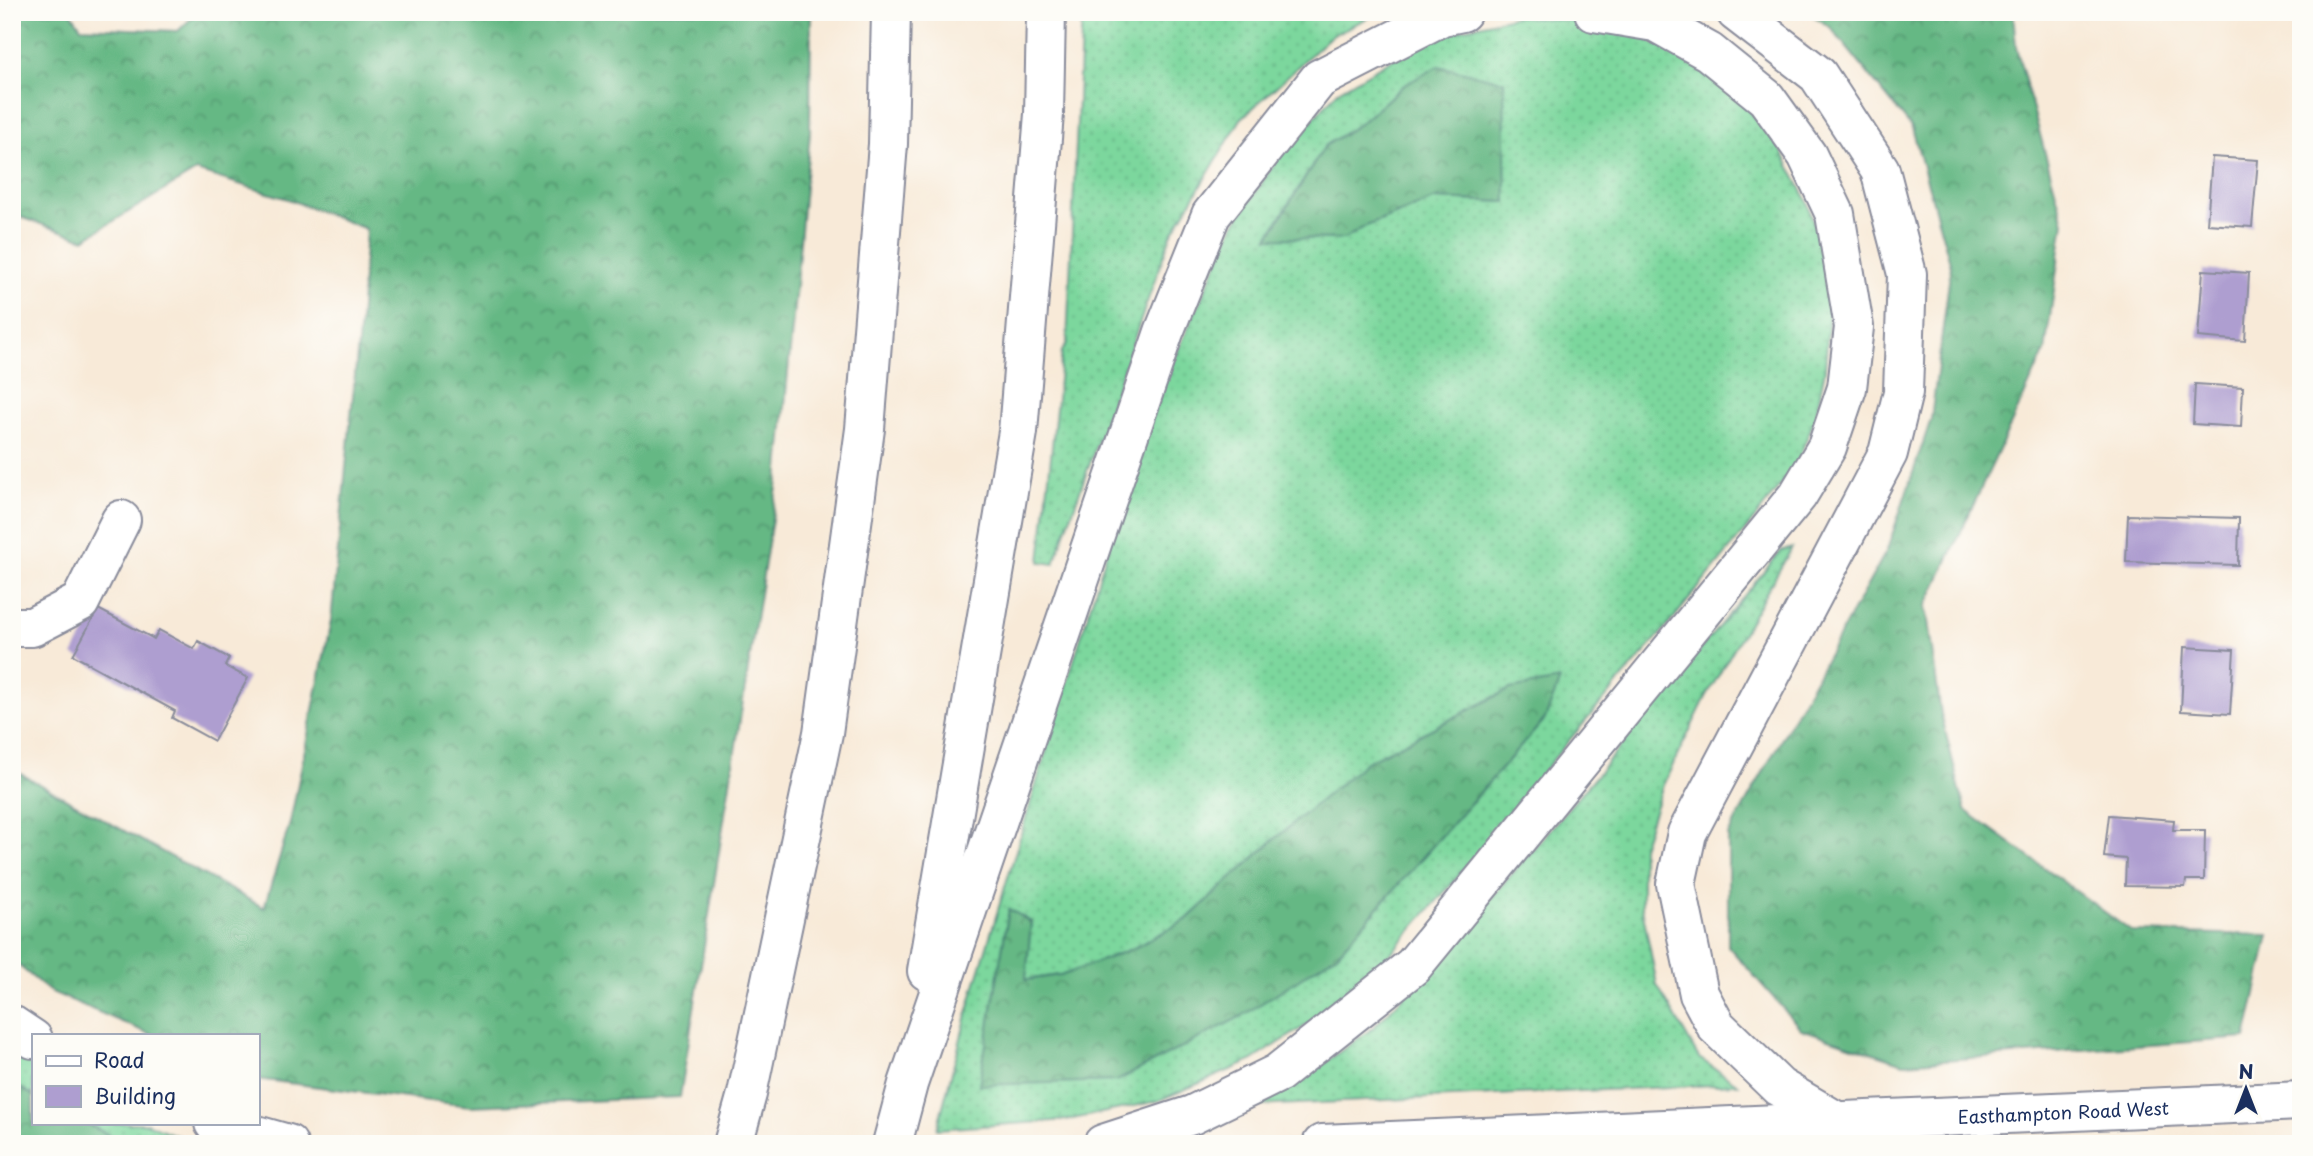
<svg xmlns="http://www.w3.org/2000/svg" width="2313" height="1156" viewBox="0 0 2313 1156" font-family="'Playpen Sans',sans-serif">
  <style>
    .grass { fill: url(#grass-dots); stroke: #4c837e; stroke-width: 2; fill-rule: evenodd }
    .forest { fill: url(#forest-crowns); stroke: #407471; stroke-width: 2 }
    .building { fill: #ae9ed0 }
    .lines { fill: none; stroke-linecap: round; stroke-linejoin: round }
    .minor-casing { stroke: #8a8c9b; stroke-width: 42 }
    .major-casing { stroke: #8a8c9b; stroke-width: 42 }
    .highway-casing { stroke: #8a8c9b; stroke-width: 42 }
    .minor { stroke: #fff; stroke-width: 38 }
    .major { stroke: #fff; stroke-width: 38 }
    .highway { stroke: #fff; stroke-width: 38 }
    .labels { text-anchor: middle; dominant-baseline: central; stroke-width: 5; stroke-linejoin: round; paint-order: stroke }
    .street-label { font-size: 18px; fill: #1b2f5e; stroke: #fdfcf7 }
  </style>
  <defs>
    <pattern id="grass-dots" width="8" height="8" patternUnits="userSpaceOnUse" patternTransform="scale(1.75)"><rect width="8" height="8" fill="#7cd79d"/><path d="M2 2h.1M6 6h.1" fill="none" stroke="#6bb98a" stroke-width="1.8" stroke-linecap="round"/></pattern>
    <pattern id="forest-crowns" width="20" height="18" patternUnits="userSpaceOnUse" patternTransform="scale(1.75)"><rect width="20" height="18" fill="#65b884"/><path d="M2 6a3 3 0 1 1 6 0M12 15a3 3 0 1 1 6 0" fill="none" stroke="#52966f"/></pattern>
  </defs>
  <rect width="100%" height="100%" fill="#fdfcf7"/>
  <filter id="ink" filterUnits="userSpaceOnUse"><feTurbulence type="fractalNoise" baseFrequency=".0143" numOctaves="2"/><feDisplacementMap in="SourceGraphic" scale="14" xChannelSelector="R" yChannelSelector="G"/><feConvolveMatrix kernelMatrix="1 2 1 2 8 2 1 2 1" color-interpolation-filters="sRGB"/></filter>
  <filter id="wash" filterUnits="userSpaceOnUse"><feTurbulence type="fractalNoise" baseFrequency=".00686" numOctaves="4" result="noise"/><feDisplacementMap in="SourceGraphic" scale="28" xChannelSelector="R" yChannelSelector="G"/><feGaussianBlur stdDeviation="1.57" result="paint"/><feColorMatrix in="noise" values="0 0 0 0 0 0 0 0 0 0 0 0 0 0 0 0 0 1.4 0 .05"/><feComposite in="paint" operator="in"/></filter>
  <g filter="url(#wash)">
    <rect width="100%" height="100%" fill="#f8ead8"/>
    <!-- grass -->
    <g class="grass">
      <polygon points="1082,12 1380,12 1332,35 1241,119 1171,235 1054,564 1040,562 1062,351 1067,343"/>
      <path d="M 1516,16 L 1573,21 L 1636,35 L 1693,61 L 1742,101 L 1780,148 L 1806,198 L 1824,257 L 1829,313 L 1825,369 L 1816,415 L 1797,463 L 1756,517 L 1669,624 L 1566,744 L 1455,880 L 1379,967 L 1316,1019 L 1251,1061 L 1158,1101 L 1068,1120 L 937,1129 L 973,992 L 1122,502 L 1165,380 L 1234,225 L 1281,154 L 1338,91 L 1391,60 L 1447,33 ZM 1403,86 L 1506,202 L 1436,199 L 1366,226 L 1344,239 L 1268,237 L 1325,146 L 1362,122 ZM 1545,719 L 1337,954 L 980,1085 L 1009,909 L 1031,922 L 1025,980 L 1066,974 L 1134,948 L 1186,920 L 1278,836 Z"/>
      <polygon points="1792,548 1706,697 1663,785 1642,847 1642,908 1657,985 1699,1058 1738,1084 1254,1106 1315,1070 1374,1027 1439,959 1591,782 1781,551"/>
      <polygon points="12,1051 33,1064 33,1095 12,1084"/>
      <polygon points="85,1123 147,1123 196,1144 126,1144"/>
    </g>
    <!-- forest -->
    <g class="forest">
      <polygon points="12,12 71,12 81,27 178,31 198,12 811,12 810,133 778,481 680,1097 470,1106 257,1079 257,1035 152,1035 49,991 12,960 12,769 264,908 290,823 331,621 360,323 366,229 288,199 196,171 84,239 12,214"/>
      <polygon points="1808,12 2013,12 2016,47 2064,222 2045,351 1926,607 1941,714 1965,810 2132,932 2269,935 2246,1038 1904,1063 1801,1029 1728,946 1728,835 1887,550 1931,419 1951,266 1912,128 1831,28"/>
      <polygon points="1438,66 1504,81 1506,202 1436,199 1366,226 1344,239 1268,238 1325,146 1362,122 1403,86"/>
      <polygon points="1560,680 1545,719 1337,954 1242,1016 1117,1081 979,1085 1009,909 1031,922 1026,980 1066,974 1134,948 1186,920 1278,836 1366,762 1510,689"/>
      <polygon points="12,1084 33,1095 33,1123 85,1123 126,1144 17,1144 12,1140"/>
    </g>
    <g id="blocks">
      <!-- building -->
      <g class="building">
        <polygon points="2212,157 2258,160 2252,227 2207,224"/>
        <polygon points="2203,270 2249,273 2245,341 2198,337"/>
        <polygon points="2195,384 2243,387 2241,427 2193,424"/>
        <polygon points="2128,515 2239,518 2238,565 2126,562"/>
        <polygon points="98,609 154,639 159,630 194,649 198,641 229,658 225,666 248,678 214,741 172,718 175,711 73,655"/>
        <polygon points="2184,647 2234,650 2230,714 2181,711"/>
        <polygon points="2109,815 2174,820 2173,830 2205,830 2204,880 2186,880 2185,887 2125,886 2126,859 2104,857"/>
      </g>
    </g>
  </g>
  <g filter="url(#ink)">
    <use href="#blocks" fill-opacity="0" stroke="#8a8c9b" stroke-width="2"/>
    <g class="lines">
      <defs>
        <polyline id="minor" points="12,627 32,627 80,602 121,520"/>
        <g id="major">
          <polyline points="12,1025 33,1039"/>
          <polyline points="214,1123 288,1144"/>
          <path id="s1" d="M 1322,1144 L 2301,1101"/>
        </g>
        <g id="highway">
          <polyline points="1736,12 1818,75 1880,170 1907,274 1903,392 1888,453 1687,833 1676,884 1699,994 1716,1026 1779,1087 1840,1123"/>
          <polyline points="927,971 1018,432 1044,114 1046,12"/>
          <polyline points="733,1144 747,1094 823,733 865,429 888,144 891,12"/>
          <polyline points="892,1144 908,1084 1164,332 1211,215 1319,79 1442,16 1462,12"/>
          <polyline points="1103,1144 1192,1115 1278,1073 1413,966 1798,495 1827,447 1847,388 1854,327 1835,214 1807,155 1766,98 1709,52 1655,22 1594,12"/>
        </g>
      </defs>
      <!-- minor casing -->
      <use href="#minor" class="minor-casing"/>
      <!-- major casing -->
      <use href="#major" class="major-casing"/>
      <!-- highway casing -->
      <use href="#highway" class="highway-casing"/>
      <!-- minor -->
      <use href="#minor" class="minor"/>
      <!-- major -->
      <use href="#major" class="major"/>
      <!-- highway -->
      <use href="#highway" class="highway"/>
    </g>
  </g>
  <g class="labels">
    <!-- street labels -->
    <g class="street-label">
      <text stroke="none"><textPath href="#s1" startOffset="742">Easthampton Road West</textPath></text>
    </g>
  </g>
  <!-- margin -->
  <rect width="2313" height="1156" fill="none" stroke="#fdfcf7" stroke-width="42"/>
  <!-- legend -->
  <rect x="32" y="1034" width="228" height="91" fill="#fdfcf7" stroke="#a3aaba" stroke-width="2"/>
  <rect x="46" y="1056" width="35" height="10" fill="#ffffff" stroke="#a3aaba" stroke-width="2"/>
  <text x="94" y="1068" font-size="21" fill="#1b2f5e">Road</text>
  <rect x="46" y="1086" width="35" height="21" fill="#ae9ed0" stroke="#a3aaba" stroke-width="2"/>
  <text x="94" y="1104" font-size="21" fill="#1b2f5e">Building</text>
  <!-- north arrow -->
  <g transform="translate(2246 1089)" stroke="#fdfcf7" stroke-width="5" paint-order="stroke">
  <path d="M0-5L12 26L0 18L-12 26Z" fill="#1b2f5e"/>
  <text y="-10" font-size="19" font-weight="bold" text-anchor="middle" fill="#1b2f5e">N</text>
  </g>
</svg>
